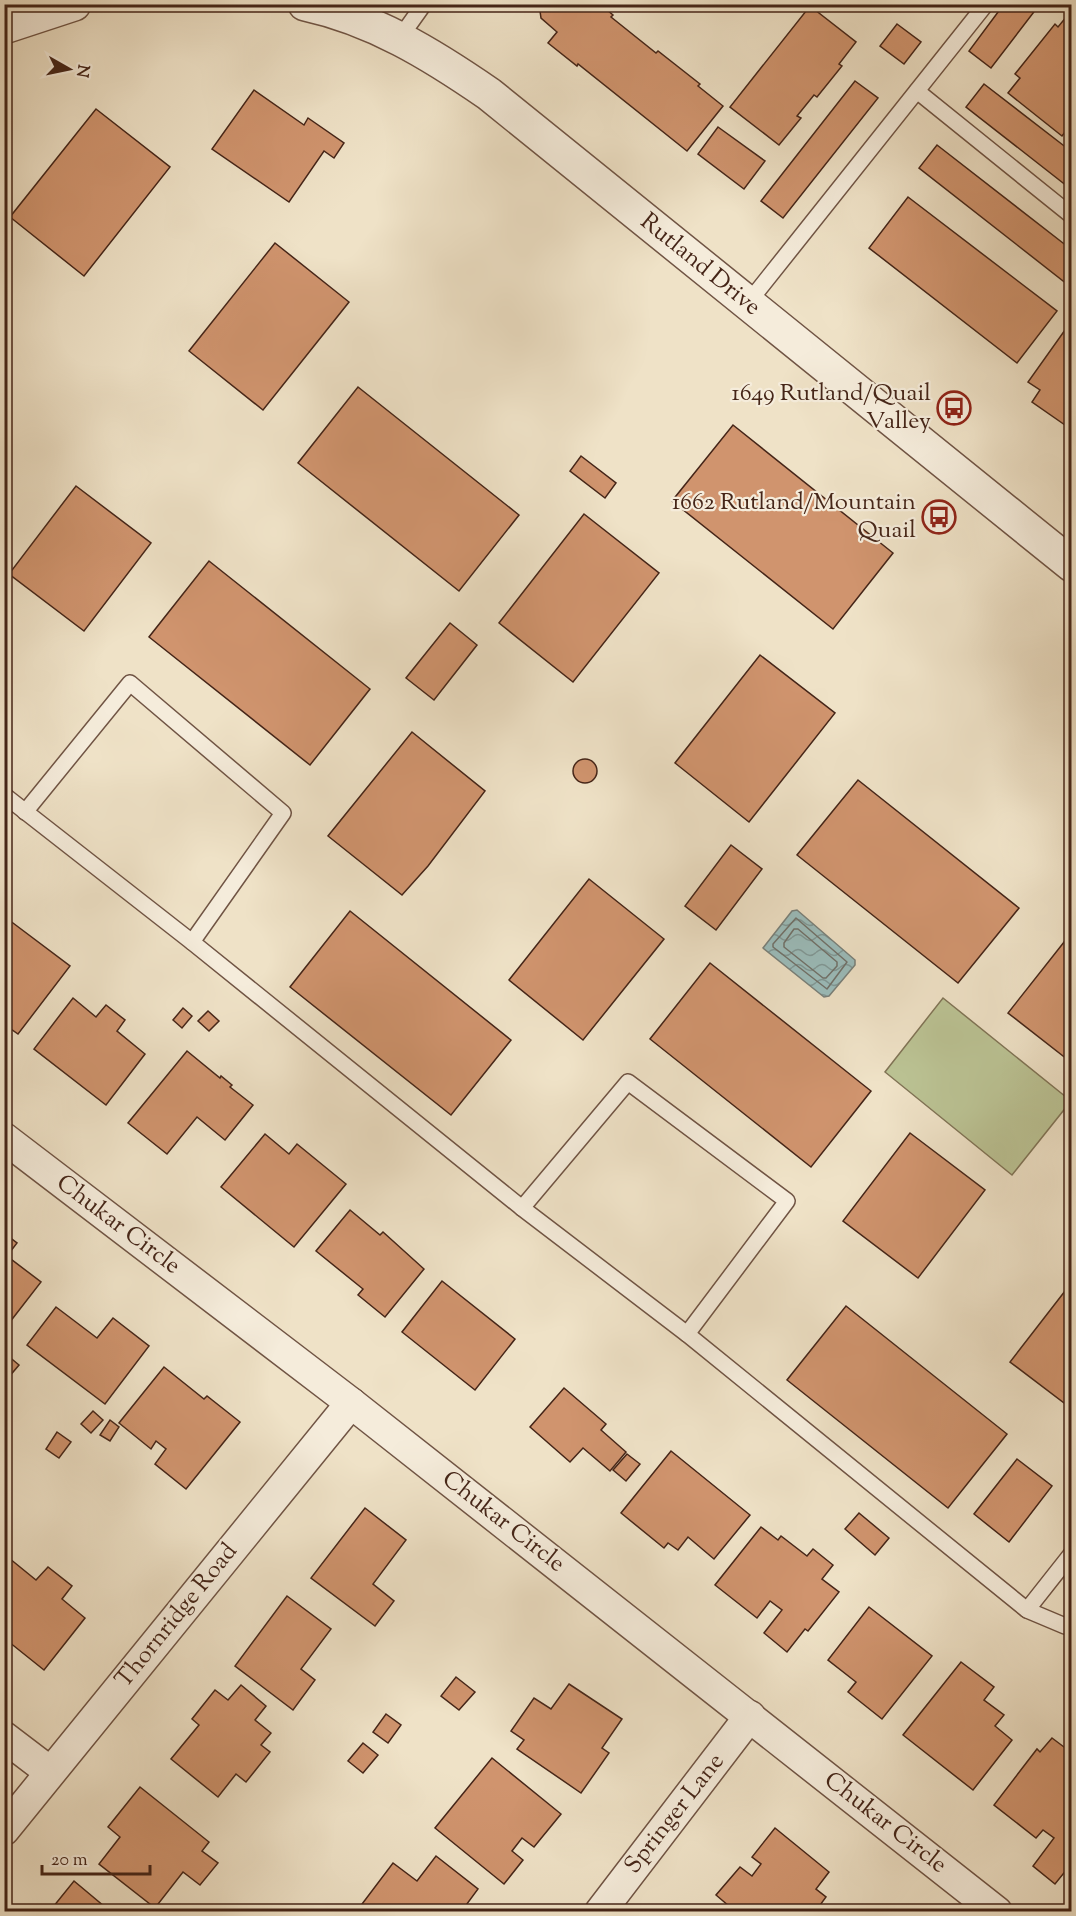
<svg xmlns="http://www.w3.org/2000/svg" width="1076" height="1916" viewBox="0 0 1076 1916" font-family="'Sorts Mill Goudy',serif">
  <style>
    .garden { fill: #bbc394; stroke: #807456; stroke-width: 1.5 }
    .water { fill: url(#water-waves); stroke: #79807a; stroke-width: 1.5 }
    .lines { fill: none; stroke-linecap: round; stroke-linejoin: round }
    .shore { stroke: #70716a; stroke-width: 1.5 }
    .building { fill: #d0946e; stroke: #452518; stroke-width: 1.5 }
    .service-casing { stroke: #705444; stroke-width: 18 }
    .minor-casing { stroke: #705444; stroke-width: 33 }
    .tertiary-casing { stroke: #705444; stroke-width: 36 }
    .service { stroke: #f5ecdb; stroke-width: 15 }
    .minor { stroke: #f5ecdb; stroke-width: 30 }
    .tertiary { stroke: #f5ecdb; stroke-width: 33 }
    .labels { text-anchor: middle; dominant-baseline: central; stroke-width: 4.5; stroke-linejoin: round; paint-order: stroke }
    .street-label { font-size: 24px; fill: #452518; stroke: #f5ecdb }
    .poi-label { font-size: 24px; fill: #452518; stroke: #f5ecdb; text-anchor: end }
  </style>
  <defs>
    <pattern id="water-waves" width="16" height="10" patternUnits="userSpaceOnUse" patternTransform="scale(1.5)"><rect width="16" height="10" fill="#9bbdbc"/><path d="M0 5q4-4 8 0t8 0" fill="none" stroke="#809998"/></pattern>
  </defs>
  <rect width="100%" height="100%" fill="#efe2c7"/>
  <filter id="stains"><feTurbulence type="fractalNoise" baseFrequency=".00333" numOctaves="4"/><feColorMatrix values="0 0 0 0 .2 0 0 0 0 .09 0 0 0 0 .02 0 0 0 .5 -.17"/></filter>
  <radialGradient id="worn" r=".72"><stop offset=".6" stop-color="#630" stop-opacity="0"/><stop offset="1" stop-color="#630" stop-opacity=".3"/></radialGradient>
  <!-- garden -->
  <polygon class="garden" points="943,998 1071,1101 1012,1175 885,1072"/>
  <!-- water -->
  <polygon class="water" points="797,910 855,960 855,965 829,996 824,997 763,948 792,911"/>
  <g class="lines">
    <!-- shore -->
    <g class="shore">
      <polygon points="796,918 847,962 827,989 773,947 773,944"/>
      <polygon points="794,929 798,929 837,962 837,966 826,978 823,978 784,947 784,943"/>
    </g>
  </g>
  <!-- building -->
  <g class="building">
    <polygon points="539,4 572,4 578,9 581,4 600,4 613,15 611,17 656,53 658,51 700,84 698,86 723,106 687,151 578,64 577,66 548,43 557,32 541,18"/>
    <polygon points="1004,4 1040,4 991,68 969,51"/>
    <polygon points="810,6 856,42 839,64 842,66 817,97 814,95 797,116 801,118 779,145 730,107"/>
    <polygon points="1072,10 1072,123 1062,136 1008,93 1020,78 1015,74 1055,24 1058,27"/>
    <polygon points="897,24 921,42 904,64 880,46"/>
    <polygon points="855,81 878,98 783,218 761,201"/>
    <polygon points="984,84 1072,152 1072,190 966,107"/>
    <polygon points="254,90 304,125 308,118 344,143 334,158 324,151 289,202 212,149"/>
    <polygon points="96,109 170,167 84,276 10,217"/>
    <polygon points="718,127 765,161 744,189 698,154"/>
    <polygon points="937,145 1072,250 1072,288 919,168"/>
    <polygon points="908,197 1057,311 1017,363 869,248"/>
    <polygon points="275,243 349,302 263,410 189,351"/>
    <polygon points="1070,323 1072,324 1072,415 1065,425 1032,402 1040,390 1028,382"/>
    <polygon points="358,387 519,515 459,591 298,463"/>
    <polygon points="733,425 893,553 833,629 672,501"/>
    <polygon points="581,456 616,483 605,498 570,471"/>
    <polygon points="76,486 151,543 84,631 9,574"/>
    <polygon points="584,514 659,573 573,682 499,623"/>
    <polygon points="209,561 370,689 310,765 149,637"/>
    <polygon points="450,623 477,645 434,700 406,678"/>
    <polygon points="760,655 835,713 749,822 675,763"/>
    <polygon points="412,732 485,791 428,866 402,895 328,836"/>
    <circle cx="585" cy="771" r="12"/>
    <polygon points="858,780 1019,908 958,983 797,855"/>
    <polygon points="731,845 762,869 716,930 685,906"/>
    <polygon points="589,879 664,939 583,1040 509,980"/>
    <polygon points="350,911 511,1040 451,1115 290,987"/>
    <polygon points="9,920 70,966 18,1034 4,1024 4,926"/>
    <polygon points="1072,932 1072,1063 1008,1013"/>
    <polygon points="710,963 871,1091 811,1167 650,1039"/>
    <polygon points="73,998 96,1017 106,1005 125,1020 117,1031 145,1054 106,1105 34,1049"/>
    <polygon points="183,1008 192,1016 182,1028 173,1020"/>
    <polygon points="208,1011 219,1021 209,1031 198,1021"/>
    <polygon points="187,1051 220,1078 221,1076 232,1085 230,1087 253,1105 225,1140 197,1117 167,1154 128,1123"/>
    <polygon points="910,1133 985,1190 918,1278 843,1221"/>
    <polygon points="265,1134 289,1154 297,1144 346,1184 294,1247 221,1187"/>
    <polygon points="350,1210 380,1235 383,1232 424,1269 385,1317 358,1295 363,1289 316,1251"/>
    <polygon points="4,1233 17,1243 7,1256 41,1282 6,1327"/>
    <polygon points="442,1281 515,1339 475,1390 402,1332"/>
    <polygon points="1072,1282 1072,1409 1010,1362"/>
    <polygon points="846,1306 1007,1434 948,1508 787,1380"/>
    <polygon points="56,1307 97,1338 113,1318 149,1346 105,1404 27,1345"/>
    <polygon points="7,1355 19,1365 8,1378 4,1376 4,1359"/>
    <polygon points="164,1367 204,1399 207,1396 240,1422 186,1489 155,1464 166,1449 156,1441 151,1449 119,1423"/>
    <polygon points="564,1388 606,1424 601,1430 626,1452 610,1471 583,1448 570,1462 530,1427"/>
    <polygon points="93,1411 103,1420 91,1433 81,1424"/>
    <polygon points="110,1420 119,1427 110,1441 100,1435"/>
    <polygon points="57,1432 71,1442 59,1458 46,1449"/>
    <polygon points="671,1451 750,1515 714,1559 688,1537 678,1550 668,1543 664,1548 621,1513"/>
    <polygon points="627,1454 640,1464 626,1481 613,1470"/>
    <polygon points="1017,1459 1052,1486 1009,1542 974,1514"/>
    <polygon points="365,1508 406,1540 373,1584 394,1601 375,1626 311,1578"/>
    <polygon points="859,1513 889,1538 875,1555 845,1529"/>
    <polygon points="761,1527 778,1540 781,1536 807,1556 813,1549 833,1565 822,1579 839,1592 808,1631 805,1629 787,1652 764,1633 782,1610 770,1601 757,1618 715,1585"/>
    <polygon points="4,1554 36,1580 48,1567 72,1586 62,1599 85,1618 44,1670 4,1638"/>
    <polygon points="287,1596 331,1629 301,1669 315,1680 293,1710 235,1666"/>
    <polygon points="869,1607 932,1656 882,1719 848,1692 856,1682 828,1660"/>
    <polygon points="961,1662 994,1687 984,1700 1004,1715 995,1726 1012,1740 973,1790 903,1735"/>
    <polygon points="456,1677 475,1692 459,1710 441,1696"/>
    <polygon points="569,1684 622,1719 602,1748 609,1753 581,1793 517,1749 524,1740 511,1731 534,1698 551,1709"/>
    <polygon points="241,1685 266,1706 255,1720 271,1733 261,1745 270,1752 246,1782 236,1774 218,1797 171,1759 199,1725 192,1719 215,1690 228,1700"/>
    <polygon points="386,1714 401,1725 388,1743 373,1732"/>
    <polygon points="1052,1738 1072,1753 1072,1863 1055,1884 1033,1866 1054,1838 1043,1830 1036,1838 994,1805 1037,1749 1040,1752"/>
    <polygon points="363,1743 378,1755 363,1773 348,1761"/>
    <polygon points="492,1758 561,1814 534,1847 522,1838 512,1851 523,1860 504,1884 435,1828"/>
    <polygon points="140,1787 209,1842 202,1851 218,1863 200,1885 183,1872 155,1908 99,1864 120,1837 108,1827"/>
    <polygon points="775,1828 829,1872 816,1889 826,1897 815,1912 736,1912 716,1895 740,1867 752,1876 761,1864 752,1857"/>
    <polygon points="436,1856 478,1889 461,1912 356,1912 393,1863 417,1881"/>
    <polygon points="74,1881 111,1912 49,1912"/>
  </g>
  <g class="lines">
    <defs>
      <g id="service">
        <polyline points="399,39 424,4"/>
        <polyline points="917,91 1072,216"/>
        <polyline points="748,303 986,4"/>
        <polyline points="4,795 192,942 522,1208 687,1334 1027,1610 1072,1553"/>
        <polyline points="25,812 130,683 283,813 192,942"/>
        <polyline points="522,1208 628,1082 787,1201 687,1334"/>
        <polyline points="1027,1610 1065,1626 1072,1626"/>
      </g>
      <g id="minor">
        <polyline points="4,1138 351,1403 997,1912"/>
        <polyline points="4,1737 50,1772"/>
        <polyline points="4,1830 351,1403"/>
        <polyline points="600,1912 750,1716"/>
      </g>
      <g id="tertiary">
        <path d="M 305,4 C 374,19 431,54 489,94 L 1072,565"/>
        <polyline points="4,27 74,4"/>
      </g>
    </defs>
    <!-- service casing -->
    <use href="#service" class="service-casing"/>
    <!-- minor casing -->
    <use href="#minor" class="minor-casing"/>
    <!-- tertiary casing -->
    <use href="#tertiary" class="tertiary-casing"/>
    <!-- service -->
    <use href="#service" class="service"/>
    <!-- minor -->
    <use href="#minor" class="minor"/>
    <!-- tertiary -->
    <use href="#tertiary" class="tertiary"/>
  </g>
  <!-- icons -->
  <defs>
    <symbol id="bus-ring" viewBox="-11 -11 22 22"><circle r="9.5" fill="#f5ecdb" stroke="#8f2418" stroke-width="1.5"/><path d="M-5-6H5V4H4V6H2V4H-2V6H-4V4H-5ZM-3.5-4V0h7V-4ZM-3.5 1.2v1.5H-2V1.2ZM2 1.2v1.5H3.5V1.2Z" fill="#8f2418"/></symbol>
  </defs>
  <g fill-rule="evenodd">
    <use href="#bus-ring" x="935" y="389" width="38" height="38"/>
    <use href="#bus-ring" x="920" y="498" width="38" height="38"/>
  </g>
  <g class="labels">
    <!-- street labels -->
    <g class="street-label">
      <text transform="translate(700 265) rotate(39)">Rutland Drive</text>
      <text transform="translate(118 1225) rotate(37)">Chukar Circle</text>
      <text transform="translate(503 1522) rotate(38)">Chukar Circle</text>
      <text transform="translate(177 1616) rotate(-51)">Thornridge Road</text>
      <text transform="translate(675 1814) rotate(-52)">Springer Lane</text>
      <text transform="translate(885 1823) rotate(38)">Chukar Circle</text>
    </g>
    <!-- poi labels -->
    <g class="poi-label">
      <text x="931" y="394">1649 Rutland/Quail<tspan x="931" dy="28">Valley</tspan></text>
      <text x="916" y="503">1662 Rutland/Mountain<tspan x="916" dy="28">Quail</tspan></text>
    </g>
  </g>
  <!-- margin -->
  <rect width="1076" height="1916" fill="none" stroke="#efe2c7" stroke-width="24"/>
  <rect x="6" y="6" width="1064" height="1904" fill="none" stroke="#452518" stroke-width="3"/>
  <rect x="12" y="12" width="1052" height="1892" fill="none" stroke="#452518" stroke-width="1.5"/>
  <!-- north arrow -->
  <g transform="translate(69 69) rotate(99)" stroke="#f5ecdb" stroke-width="4.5" paint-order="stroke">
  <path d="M0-4.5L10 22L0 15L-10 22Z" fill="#452518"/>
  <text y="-9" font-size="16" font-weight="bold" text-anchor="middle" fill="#452518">N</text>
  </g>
  <!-- scale -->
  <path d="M42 1865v9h108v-9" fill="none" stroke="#452518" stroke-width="3"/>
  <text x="51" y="1865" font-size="18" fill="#452518" stroke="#f5ecdb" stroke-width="4.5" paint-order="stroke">20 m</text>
  <rect width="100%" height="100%" filter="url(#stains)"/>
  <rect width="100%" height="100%" fill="url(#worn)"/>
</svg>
